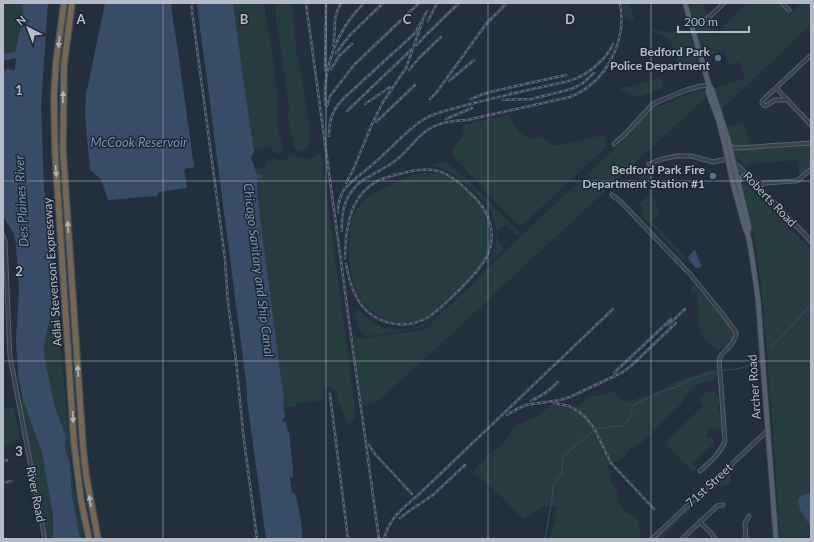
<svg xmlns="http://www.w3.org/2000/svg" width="814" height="542" viewBox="0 0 814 542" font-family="Lato,sans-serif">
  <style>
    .green { fill: #263c3f }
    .water { fill: #394c67 }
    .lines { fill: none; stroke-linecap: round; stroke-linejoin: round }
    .stream { stroke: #394c67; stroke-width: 1 }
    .minor-casing { stroke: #565f6c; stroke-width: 5 }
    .tertiary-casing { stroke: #565f6c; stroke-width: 5.5 }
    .primary-casing { stroke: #414a57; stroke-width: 6 }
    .motorway-casing { stroke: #434c59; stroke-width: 8 }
    .minor { stroke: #38414e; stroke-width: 3 }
    .tertiary { stroke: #38414e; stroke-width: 3.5 }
    .primary { stroke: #56606e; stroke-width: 4.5 }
    .motorway { stroke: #746855; stroke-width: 5.5 }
    .rail-casing { stroke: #5a6575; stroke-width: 2.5 }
    .rail { stroke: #1d2633; stroke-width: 1; stroke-dasharray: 3; stroke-linecap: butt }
    .oneway { fill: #aeb4bd }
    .grid { fill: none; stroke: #b4bcc9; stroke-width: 1; stroke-opacity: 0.55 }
    .service-dot { fill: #5c6f8a; stroke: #1d2633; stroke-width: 1.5 }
    .labels { text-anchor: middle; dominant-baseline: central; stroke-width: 3; stroke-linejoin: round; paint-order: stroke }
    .poi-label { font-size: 12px; font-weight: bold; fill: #b4bcc9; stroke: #1d2633; text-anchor: end }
    .street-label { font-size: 12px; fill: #b4bcc9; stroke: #1d2633 }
    .water-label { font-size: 13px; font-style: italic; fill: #7c92b1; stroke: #1d2633 }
    .grid-label { font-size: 13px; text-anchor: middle; font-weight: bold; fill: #b4bcc9; stroke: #1d2633; stroke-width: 3; stroke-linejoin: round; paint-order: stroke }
  </style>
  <rect width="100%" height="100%" fill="#242f3e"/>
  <!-- green -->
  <g class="green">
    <polygon points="3,3 22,3 23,17 15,52 3,54"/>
    <polygon points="233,3 265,3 265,13 274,64 277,96 278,127 283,146 283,150 279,153 276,153 268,146 263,148 254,150 246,97"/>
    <polygon points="276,3 292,3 295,30 296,49 306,103 310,132 309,145 307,149 304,151 301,152 295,149 293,146 293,140 288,121 289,105 276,20"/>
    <polygon points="622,3 629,3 634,18 632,21 625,19"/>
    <polygon points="689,3 703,3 707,15 706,17 695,20 694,20"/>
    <polygon points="748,3 780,3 790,14 802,3 811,3 811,24 721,110 715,88 744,79 745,78 740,62 729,65 724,51 704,57 695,26 697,23 708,20 710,22 712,34 713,35 717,35 726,24"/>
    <path d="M 685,29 L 690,32 L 698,62 L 696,63 L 678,68 L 670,39 L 651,31 L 651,30 C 664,32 672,32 685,29 Z"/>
    <polygon points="661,77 664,88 637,97 621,90 623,86 629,87"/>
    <polygon points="699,90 704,91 706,97 434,350 377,402 362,406 357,367 353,327 356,339 424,330 520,237 624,140 623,138 652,109"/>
    <polygon points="506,115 510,116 514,124 520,133 533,139 539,137 545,139 554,145 560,145 603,135 607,146 525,223 520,224 514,221 453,156 452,152 453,147 463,137 462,128 464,125 470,123"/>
    <polygon points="744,122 750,145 734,147 731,146 725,127"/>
    <polygon points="811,144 811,166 799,177 798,160 749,164 746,167 735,156 734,152 734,151 752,148"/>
    <polygon points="321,153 356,415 349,425 336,397 339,395 334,389 324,385 324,400 298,403 296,406 283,408 280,369 274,329 257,193 257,178 261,177 261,175 257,176 255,169 263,168 266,166 265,162 276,158 277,161 287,160 287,157 291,155 311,159"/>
    <path d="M 443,162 L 450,165 L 459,172 L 520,233 L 517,236 L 506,224 L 502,228 L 501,227 L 496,232 L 497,238 L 502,245 L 503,251 L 488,263 C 491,258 494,252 495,246 C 497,233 495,216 487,205 C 483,200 478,196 474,192 C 459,177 450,170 430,166 L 437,163 Z"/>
    <polygon points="649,169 652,191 659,215 652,221 684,256 682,257 641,214 644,210 640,204 652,192 637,176"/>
    <path d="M 427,172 C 431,173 436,173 439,173 C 452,176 460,185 469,194 C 473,199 479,204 483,210 C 492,225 492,247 483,261 C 475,272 465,281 456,290 C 446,299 436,311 424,318 C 408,327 387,323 373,312 C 358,302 354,287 351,271 C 347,245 345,216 367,198 C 375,192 384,188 393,184 C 401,180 408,176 415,174 C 419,173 424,173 427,172 Z"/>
    <polygon points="745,182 811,250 811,539 780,539 772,419 761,284 754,236 742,185"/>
    <path d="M 693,285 L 730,326 L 734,333 C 731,342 728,348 717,350 L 700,334 L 697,292 L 692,296 L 691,287 Z"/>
    <path d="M 357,308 C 362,313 367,318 373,323 C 393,335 418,330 436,316 C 430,321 426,326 418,328 L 368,336 C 357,332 353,318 357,308 Z"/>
    <polygon points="59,312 61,350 72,474 77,508 82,526 83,539 80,539 72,495 70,464 65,448 66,437 55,407 45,360 44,346 51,314"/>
    <polygon points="709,370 715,370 719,374 712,381 696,385 686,395 681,404 641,443 628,450 625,456 619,460 608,466 610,471 611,483 617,491 617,498 621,507 625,512 634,516 639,520 640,537 636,539 550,539 550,536 556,521 555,512 557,506 542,506 532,515 523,519 495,490 477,475 471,474 488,456 505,441 514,428 519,424 535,417 553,404 572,408 580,405 586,397 589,396 599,396 614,391 625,402 628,402 658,391 675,382"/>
    <path d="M 712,391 C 722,395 719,405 718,413 L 721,413 L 723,433 L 717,428 L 708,428 L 707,438 L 714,439 L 713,444 L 692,464 L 698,470 L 694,471 L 690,469 L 665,443 L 702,407 L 703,406 L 698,398 L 706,392 Z"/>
    <polygon points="23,400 42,453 53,516 53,539 49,539 20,402"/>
    <polygon points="14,407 20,438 3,448 3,408"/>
    <polygon points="732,473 730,484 713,488 659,539 655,539 715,482"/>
  </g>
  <!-- water -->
  <g class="water">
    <polygon points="22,3 48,3 41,105 44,187 52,269 51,314 44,346 45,360 55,407 66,437 65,448 70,464 72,495 80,539 53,539 53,516 42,453 23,400 18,375 16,339 19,291 16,244 14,234 3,216 3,72 6,69 15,70 16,58 3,61 3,54 15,52 23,17"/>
    <polygon points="105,3 171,3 173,20 177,44 194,167 184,169 187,188 159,192 157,196 108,200 101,179 90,170 85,114 86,95"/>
    <path d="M 197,3 L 233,3 L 246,97 L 254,150 L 254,153 L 251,157 C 251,161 253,161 254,165 C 255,168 256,172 257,175 L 261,175 L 262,177 L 257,178 L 257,193 L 284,401 L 283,403 L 285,418 L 282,419 L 283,422 L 286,422 L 287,429 L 289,432 L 293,470 L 293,477 L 290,477 L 292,493 L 295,493 C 298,505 303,527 302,539 L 266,539 L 247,400 L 247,389 L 212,120 C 208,81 201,42 197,3 Z"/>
    <polygon points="694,250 695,250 701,264 701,267 696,268 689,260 688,257"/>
    <polygon points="808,493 811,493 811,527 801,512 798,501 800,496"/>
  </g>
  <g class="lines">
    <!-- stream -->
    <g class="stream">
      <polyline points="771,347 798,319 811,304"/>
      <path d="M 724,370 C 738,369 744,369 757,361"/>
      <path d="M 545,539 L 552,500 L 553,486 L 562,472 L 563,457 L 566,454 L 592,432 L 597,429 L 615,426 L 620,427 C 630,422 631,415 633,405 L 660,392 L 674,388 L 695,378 L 709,373 L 715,373"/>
    </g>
    <defs>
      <g id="minor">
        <polyline points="782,3 789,10"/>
        <polyline points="691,24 707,19 724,3"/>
        <polyline points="776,88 811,125"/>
        <polyline points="787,100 775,100 765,106 762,103 763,100 811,55"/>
        <polyline points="614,144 626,133 652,105 657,102 686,90 701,86 709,85"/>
        <polyline points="729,146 736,148 811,143"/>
        <polyline points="649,164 662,159 677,156 691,156 713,162 727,159"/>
        <polyline points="758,186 765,183 796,181 801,178 811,169"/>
        <path d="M 612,195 L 620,201 L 690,274 L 724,316 L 736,332 C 736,345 724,349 719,359 L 725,441 C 720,454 710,462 700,471"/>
        <polyline points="3,235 5,241 10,357 45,539"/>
        <polyline points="700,522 711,533 715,539"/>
        <polyline points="652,539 767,431"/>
        <polyline points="682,539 717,506 721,505 723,505"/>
        <polyline points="746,539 745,523 749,516"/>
      </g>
      <polyline id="tertiary" points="727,159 737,165 746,174 811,241"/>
      <g id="primary">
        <polyline points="685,3 709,85 712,90 728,139 749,227 748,233"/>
        <path d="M 709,85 L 708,92 L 718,119 L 724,142 L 733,184 L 745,228 C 750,237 750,247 752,257 C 754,271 756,285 758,299 L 776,539"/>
        <polyline points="738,183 742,177 747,174"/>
      </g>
      <g id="motorway">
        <polyline points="64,3 56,63 54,96 55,151 74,443 81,500 89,539"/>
        <polyline points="72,3 64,65 63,151 83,446 86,475 98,539"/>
      </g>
    </defs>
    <!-- minor casing -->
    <use href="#minor" class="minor-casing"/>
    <!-- tertiary casing -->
    <use href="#tertiary" class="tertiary-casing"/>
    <!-- primary casing -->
    <use href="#primary" class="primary-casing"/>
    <!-- motorway casing -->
    <use href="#motorway" class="motorway-casing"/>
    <!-- minor -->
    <use href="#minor" class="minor"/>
    <!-- tertiary -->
    <use href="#tertiary" class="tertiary"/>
    <!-- primary -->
    <use href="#primary" class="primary"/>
    <!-- motorway -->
    <use href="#motorway" class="motorway"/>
    <defs>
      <g id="rail">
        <polyline points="191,3 225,259 228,303 236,360 243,432 257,539"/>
        <polyline points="306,3 347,306 379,539"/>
        <polyline points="428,21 437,3"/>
        <path d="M 333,45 C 337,28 331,20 341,3"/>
        <polyline points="417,45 424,37 459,3"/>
        <polyline points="336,53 349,36 383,3"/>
        <polyline points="331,69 339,56 352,44"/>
        <polyline points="325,70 326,3"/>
        <polyline points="409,70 420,57 441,37"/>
        <polyline points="449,81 474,60"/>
        <polyline points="430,99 436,93 486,24 507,3"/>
        <polyline points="471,99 483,94 494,91 566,75"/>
        <polyline points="503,100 531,99 564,91 574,88 583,83 594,73"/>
        <path d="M 325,104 C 323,67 337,29 364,3"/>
        <polyline points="365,104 390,87"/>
        <polyline points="327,106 330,96 354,65 419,3"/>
        <polyline points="347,111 412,49"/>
        <polyline points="446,119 472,108"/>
        <polyline points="376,122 415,85"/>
        <path d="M 329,136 C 329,118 333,109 345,97 L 414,34 L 419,26 L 427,11"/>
        <polyline points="346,183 353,170 373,122 383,102 406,68 423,20"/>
        <path d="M 338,212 C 338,186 355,180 372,165 C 390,150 404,132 424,119 C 437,111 453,109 467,105 C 499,96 532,89 565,82 C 569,81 573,80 577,78 C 591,72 607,58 613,44"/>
        <path d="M 342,231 C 341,211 345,193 363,180 C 374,174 385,168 395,161 C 406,153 414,140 426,131 C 438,122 452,121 467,120 L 570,97 C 607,82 627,41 620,3"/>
        <path d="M 345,258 C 345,251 346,244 346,237 C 349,214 355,194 377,181 C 385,177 394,175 403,173 C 434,165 448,170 470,193 C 479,201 487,210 490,223 C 498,254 477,272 457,292 C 447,301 437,313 425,319 C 400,331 370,322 357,298 C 351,288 348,275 346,264"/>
        <polyline points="668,325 685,309"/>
        <polyline points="614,373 671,319"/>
        <polyline points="330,394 348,539"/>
        <path d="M 531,401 C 542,396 550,390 558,382"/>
        <polyline points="554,403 569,406 579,412 585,417 594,428 611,463 654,509"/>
        <polyline points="507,415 515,410 526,405 560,400 570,397 623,372 632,365 676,323"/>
        <polyline points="369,445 375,454 412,494"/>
        <polyline points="3,462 7,460"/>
        <polyline points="3,483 11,481"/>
        <polyline points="400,518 409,511 433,495 465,465"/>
        <path d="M 384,539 C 389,518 402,509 417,496 L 613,309"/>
      </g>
    </defs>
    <!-- rail casing -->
    <use href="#rail" class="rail-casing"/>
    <!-- rail -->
    <use href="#rail" class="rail"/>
  </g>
  <!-- one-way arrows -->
  <defs><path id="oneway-solid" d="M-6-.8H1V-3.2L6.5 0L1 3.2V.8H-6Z"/></defs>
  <g class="oneway">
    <use href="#oneway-solid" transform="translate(59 42) rotate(96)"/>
    <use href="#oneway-solid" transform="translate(63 97) rotate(-89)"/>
    <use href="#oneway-solid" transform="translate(56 171) rotate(86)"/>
    <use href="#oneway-solid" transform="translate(68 227) rotate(-94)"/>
    <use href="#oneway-solid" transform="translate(78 371) rotate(-94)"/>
    <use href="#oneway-solid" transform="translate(73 417) rotate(87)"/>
    <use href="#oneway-solid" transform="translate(90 501) rotate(-99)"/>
  </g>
  <!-- grid -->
  <path class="grid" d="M 163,3 L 163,539M 326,3 L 326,539M 488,3 L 488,539M 651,3 L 651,539M 3,181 L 811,181M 3,361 L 811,361"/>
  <!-- markers -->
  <g class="service-dot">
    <circle cx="718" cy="58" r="4"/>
    <circle cx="713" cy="176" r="4"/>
  </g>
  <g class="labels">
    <!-- poi labels -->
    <g class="poi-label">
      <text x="710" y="51">Bedford Park<tspan x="710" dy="14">Police Department</tspan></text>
      <text x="705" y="169">Bedford Park Fire<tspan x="705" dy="14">Department Station #1</tspan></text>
    </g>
    <!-- street labels -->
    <g class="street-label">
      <text transform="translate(770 199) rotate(46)">Roberts Road</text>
      <text transform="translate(52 272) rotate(-94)">Adlai Stevenson Expressway</text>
      <text transform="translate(754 387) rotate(-94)">Archer Road</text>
      <text transform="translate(709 485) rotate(-43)">71st Street</text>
      <text transform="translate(36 494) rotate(79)">River Road</text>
    </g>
    <!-- water labels -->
    <g class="water-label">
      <text x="139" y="142">McCook Reservoir</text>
      <text transform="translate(21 201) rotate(-93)">Des Plaines River</text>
      <text transform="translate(259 270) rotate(83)">Chicago Sanitary and Ship Canal</text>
    </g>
  </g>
  <g class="grid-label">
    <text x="81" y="24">A</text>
    <text x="244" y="24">B</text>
    <text x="407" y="24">C</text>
    <text x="570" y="24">D</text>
    <text x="19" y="95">1</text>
    <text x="19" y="276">2</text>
    <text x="19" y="456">3</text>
  </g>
  <!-- border -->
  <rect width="814" height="542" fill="none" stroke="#b4bcc9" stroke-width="8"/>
  <!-- north arrow -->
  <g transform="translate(28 28) rotate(318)" stroke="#1d2633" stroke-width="3" paint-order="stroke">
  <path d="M0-3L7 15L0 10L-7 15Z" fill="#b4bcc9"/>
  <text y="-6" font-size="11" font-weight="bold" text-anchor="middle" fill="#b4bcc9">N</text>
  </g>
  <!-- scale -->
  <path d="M678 26v6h71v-6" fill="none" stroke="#b4bcc9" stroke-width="2"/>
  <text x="684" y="26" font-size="12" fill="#b4bcc9" stroke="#1d2633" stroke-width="3" paint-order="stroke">200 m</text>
</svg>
